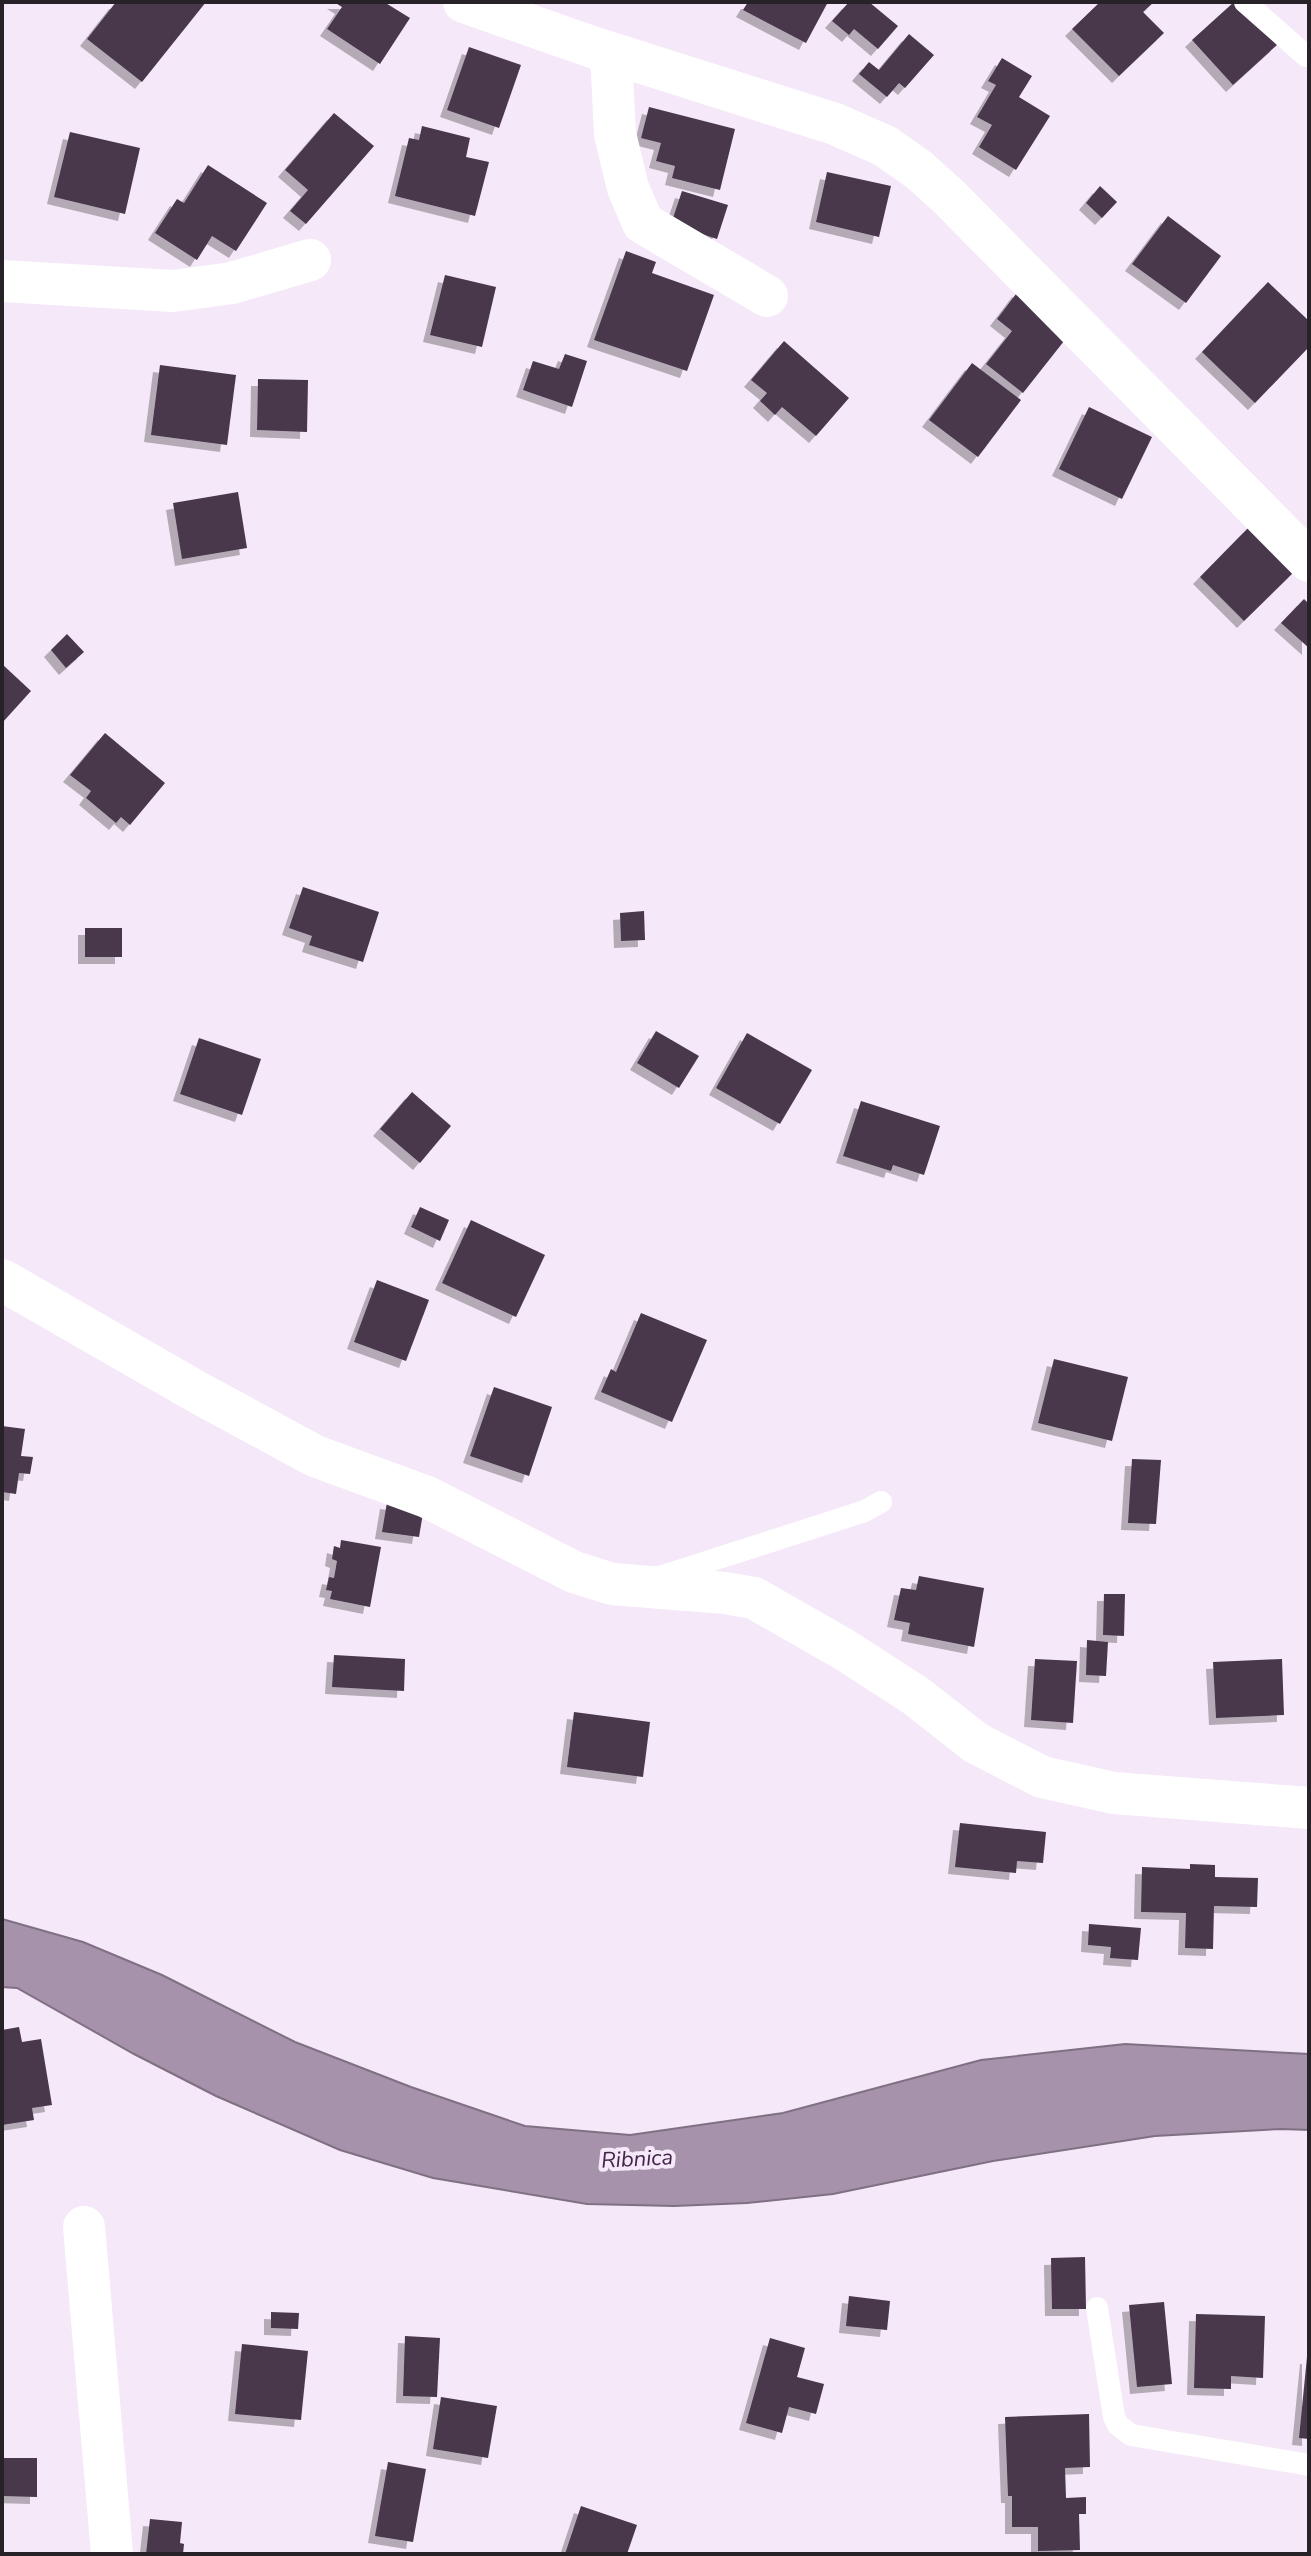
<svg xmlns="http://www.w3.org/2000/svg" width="1311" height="2556" viewBox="0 0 1311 2556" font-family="'Nunito Sans',sans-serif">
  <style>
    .water { fill: #a692ab; stroke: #807084; stroke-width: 2 }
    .building { fill: #48374c; filter: url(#shadow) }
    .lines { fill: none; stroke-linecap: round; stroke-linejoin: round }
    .lane { stroke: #fff; stroke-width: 22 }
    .street { stroke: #fff; stroke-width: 42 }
    .labels { text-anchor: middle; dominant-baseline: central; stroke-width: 8; stroke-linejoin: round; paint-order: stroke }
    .water-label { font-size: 22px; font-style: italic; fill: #422549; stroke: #f5e8f8 }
  </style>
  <defs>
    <filter id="shadow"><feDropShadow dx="-7" dy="7" stdDeviation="0" flood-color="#0004"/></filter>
  </defs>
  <rect width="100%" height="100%" fill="#f5e8f8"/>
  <!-- water -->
  <polygon class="water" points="2,1919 83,1942 162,1975 295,2042 411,2087 525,2126 630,2135 783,2113 981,2060 1125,2044 1309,2054 1309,2130 1281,2129 1155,2136 993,2161 833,2194 747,2203 674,2206 587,2204 433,2178 340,2150 216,2096 134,2054 17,1988 2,1987"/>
  <!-- building -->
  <g class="building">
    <polygon points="116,2 206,2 142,82 87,39"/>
    <polygon points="334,2 384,2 410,18 380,64 327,29 342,7"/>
    <polygon points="748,2 828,2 806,43 743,10"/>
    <polygon points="849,2 869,2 898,26 878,49 854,29 849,35 832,21"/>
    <polygon points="1100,2 1154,2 1143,12 1164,33 1119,76 1072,29"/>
    <polygon points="1234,2 1238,2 1277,45 1233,85 1192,40"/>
    <polygon points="909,34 934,55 905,88 899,83 887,97 859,74 869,62 879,70"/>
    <polygon points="469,47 521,65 499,128 447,110"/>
    <polygon points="1002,58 1032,76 1019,97 1050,116 1016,170 979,147 992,125 977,117 996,85 988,81"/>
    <polygon points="649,107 735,129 720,190 672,178 675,166 656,161 661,143 641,138"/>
    <polygon points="334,113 374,146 306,224 290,211 308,190 285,170"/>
    <polygon points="422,126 470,138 466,157 489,162 475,216 395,196 409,138 419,140"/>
    <polygon points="70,132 140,148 125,214 54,197"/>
    <polygon points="208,165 267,203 236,251 212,236 197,260 155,233 177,199 184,203"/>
    <polygon points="827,172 891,186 879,237 816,222"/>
    <polygon points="1100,186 1117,202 1102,218 1086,203"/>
    <polygon points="682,191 728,205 717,239 671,224"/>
    <polygon points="1168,216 1221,256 1186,303 1132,264"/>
    <polygon points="626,251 656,262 652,273 714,295 687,371 594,340"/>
    <polygon points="445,275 496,287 482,347 430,335"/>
    <polygon points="1268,282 1309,321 1309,347 1255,403 1202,352"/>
    <polygon points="1019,290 1068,336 1023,393 986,364 1012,331 997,319"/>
    <polygon points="784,341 849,398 816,436 782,407 775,415 760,401 767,393 751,380"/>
    <polygon points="565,354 587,361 572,407 523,390 533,361 559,369"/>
    <polygon points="972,363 1021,400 978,457 929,420"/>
    <polygon points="160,365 236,375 227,445 151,435"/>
    <polygon points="258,379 308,380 307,432 257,430"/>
    <polygon points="1089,407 1152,437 1122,499 1059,469"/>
    <polygon points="238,492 247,548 182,559 173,503"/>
    <polygon points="1250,526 1295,571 1244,621 1200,577"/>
    <polygon points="1304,599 1309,604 1309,648 1281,623"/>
    <polygon points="67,634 84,652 66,668 51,650"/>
    <polygon points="2,664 31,691 2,723"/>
    <polygon points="105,733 165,783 130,825 121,817 116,823 86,798 91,791 70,775"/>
    <polygon points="303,887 379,912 363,962 309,945 312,936 289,928"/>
    <polygon points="644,911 645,940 621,941 620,913"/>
    <rect x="85" y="928" width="37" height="29"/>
    <polygon points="656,1031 699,1056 679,1088 637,1063"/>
    <polygon points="747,1033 812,1070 780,1124 716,1088"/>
    <polygon points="199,1038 261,1059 242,1115 180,1094"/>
    <polygon points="412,1092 451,1126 420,1163 380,1129"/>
    <polygon points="861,1101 940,1126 924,1175 893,1165 891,1171 843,1156"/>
    <polygon points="420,1207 449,1220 440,1241 411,1227"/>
    <polygon points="471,1220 545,1255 516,1317 442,1283"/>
    <polygon points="377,1280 429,1300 406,1361 354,1342"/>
    <polygon points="641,1313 707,1340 672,1422 601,1392 611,1369 616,1372"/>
    <polygon points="1054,1359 1128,1377 1112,1441 1038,1423"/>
    <polygon points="494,1387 552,1407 529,1476 470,1456"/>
    <polygon points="2,1426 25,1429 21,1456 33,1457 30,1474 19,1473 16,1494 2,1492"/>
    <polygon points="1132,1459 1161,1460 1156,1524 1128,1523"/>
    <polygon points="387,1502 424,1507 419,1537 382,1532"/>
    <polygon points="341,1540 381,1547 370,1607 330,1599 332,1591 326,1590 329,1577 334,1578 337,1561 332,1559 334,1546 340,1548"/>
    <polygon points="919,1576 984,1588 974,1647 908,1634 910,1623 894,1620 901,1588 916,1590"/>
    <polygon points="1104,1594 1125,1594 1124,1636 1103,1635"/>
    <polygon points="1087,1640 1108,1642 1106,1676 1086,1675"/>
    <polygon points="334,1655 405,1659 404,1691 332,1687"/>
    <polygon points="1035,1659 1077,1661 1073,1723 1031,1720"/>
    <polygon points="1282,1659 1284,1715 1216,1718 1213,1662"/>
    <polygon points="574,1712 650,1722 643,1777 567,1767"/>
    <polygon points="960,1823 1046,1832 1043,1863 1017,1861 1016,1873 955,1867"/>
    <polygon points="1190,1864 1215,1865 1215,1877 1258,1878 1257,1907 1214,1906 1213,1949 1185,1948 1186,1913 1141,1912 1142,1867 1190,1869"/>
    <polygon points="1089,1924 1141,1928 1138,1960 1110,1958 1111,1947 1088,1945"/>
    <polygon points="19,2027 22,2042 41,2039 52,2105 32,2108 34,2120 2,2125 2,2030"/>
    <polygon points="1085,2257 1086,2309 1052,2309 1051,2258"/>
    <polygon points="849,2296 890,2301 887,2330 846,2326"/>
    <polygon points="1164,2302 1172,2384 1137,2387 1129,2305"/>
    <polygon points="271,2312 299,2313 298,2329 271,2328"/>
    <polygon points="1196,2314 1265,2316 1263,2378 1231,2376 1231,2389 1194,2388"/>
    <polygon points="405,2336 440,2338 437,2397 403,2396"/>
    <polygon points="770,2338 805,2348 797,2377 824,2384 816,2414 789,2407 782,2433 746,2423"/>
    <polygon points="242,2344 308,2351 301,2420 235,2414"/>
    <polygon points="1307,2357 1309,2357 1309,2439 1299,2438"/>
    <polygon points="441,2397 497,2406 488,2458 433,2449"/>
    <polygon points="1089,2414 1090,2467 1065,2468 1066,2498 1086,2497 1086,2514 1079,2514 1080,2550 1038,2551 1038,2527 1012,2527 1012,2496 1008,2496 1005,2417"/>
    <polygon points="2,2458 37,2458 37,2497 2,2496"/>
    <polygon points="388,2462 426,2469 413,2542 375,2536"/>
    <polygon points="581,2506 637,2525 627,2554 565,2554"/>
    <polygon points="150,2519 182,2522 180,2543 184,2544 183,2554 146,2554"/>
  </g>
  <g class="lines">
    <!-- lane -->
    <g class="lane">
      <polyline points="1245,2 1306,56"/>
      <polyline points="660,1577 865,1511 881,1502"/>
      <polyline points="1097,2308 1114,2417 1118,2425 1131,2435 1309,2465"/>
    </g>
    <!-- street -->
    <g class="street">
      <polyline points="464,2 592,47 835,124 885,146 919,170 949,197 1309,561"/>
      <polyline points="611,53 615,134 628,188 643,223 767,296"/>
      <polyline points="2,281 173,291 232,283 310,260"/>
      <polyline points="2,1280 197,1392 315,1456 427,1497 574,1572 612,1584 725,1593 754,1598 845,1650 916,1696 976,1743 1042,1777 1114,1793 1309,1808"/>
      <polyline points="84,2227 112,2554"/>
    </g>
  </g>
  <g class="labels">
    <!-- water labels -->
    <g class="water-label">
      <text transform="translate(637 2159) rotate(-3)">Ribnica</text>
    </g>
  </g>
  <!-- border -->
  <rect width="1311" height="2556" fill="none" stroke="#272228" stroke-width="8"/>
</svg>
